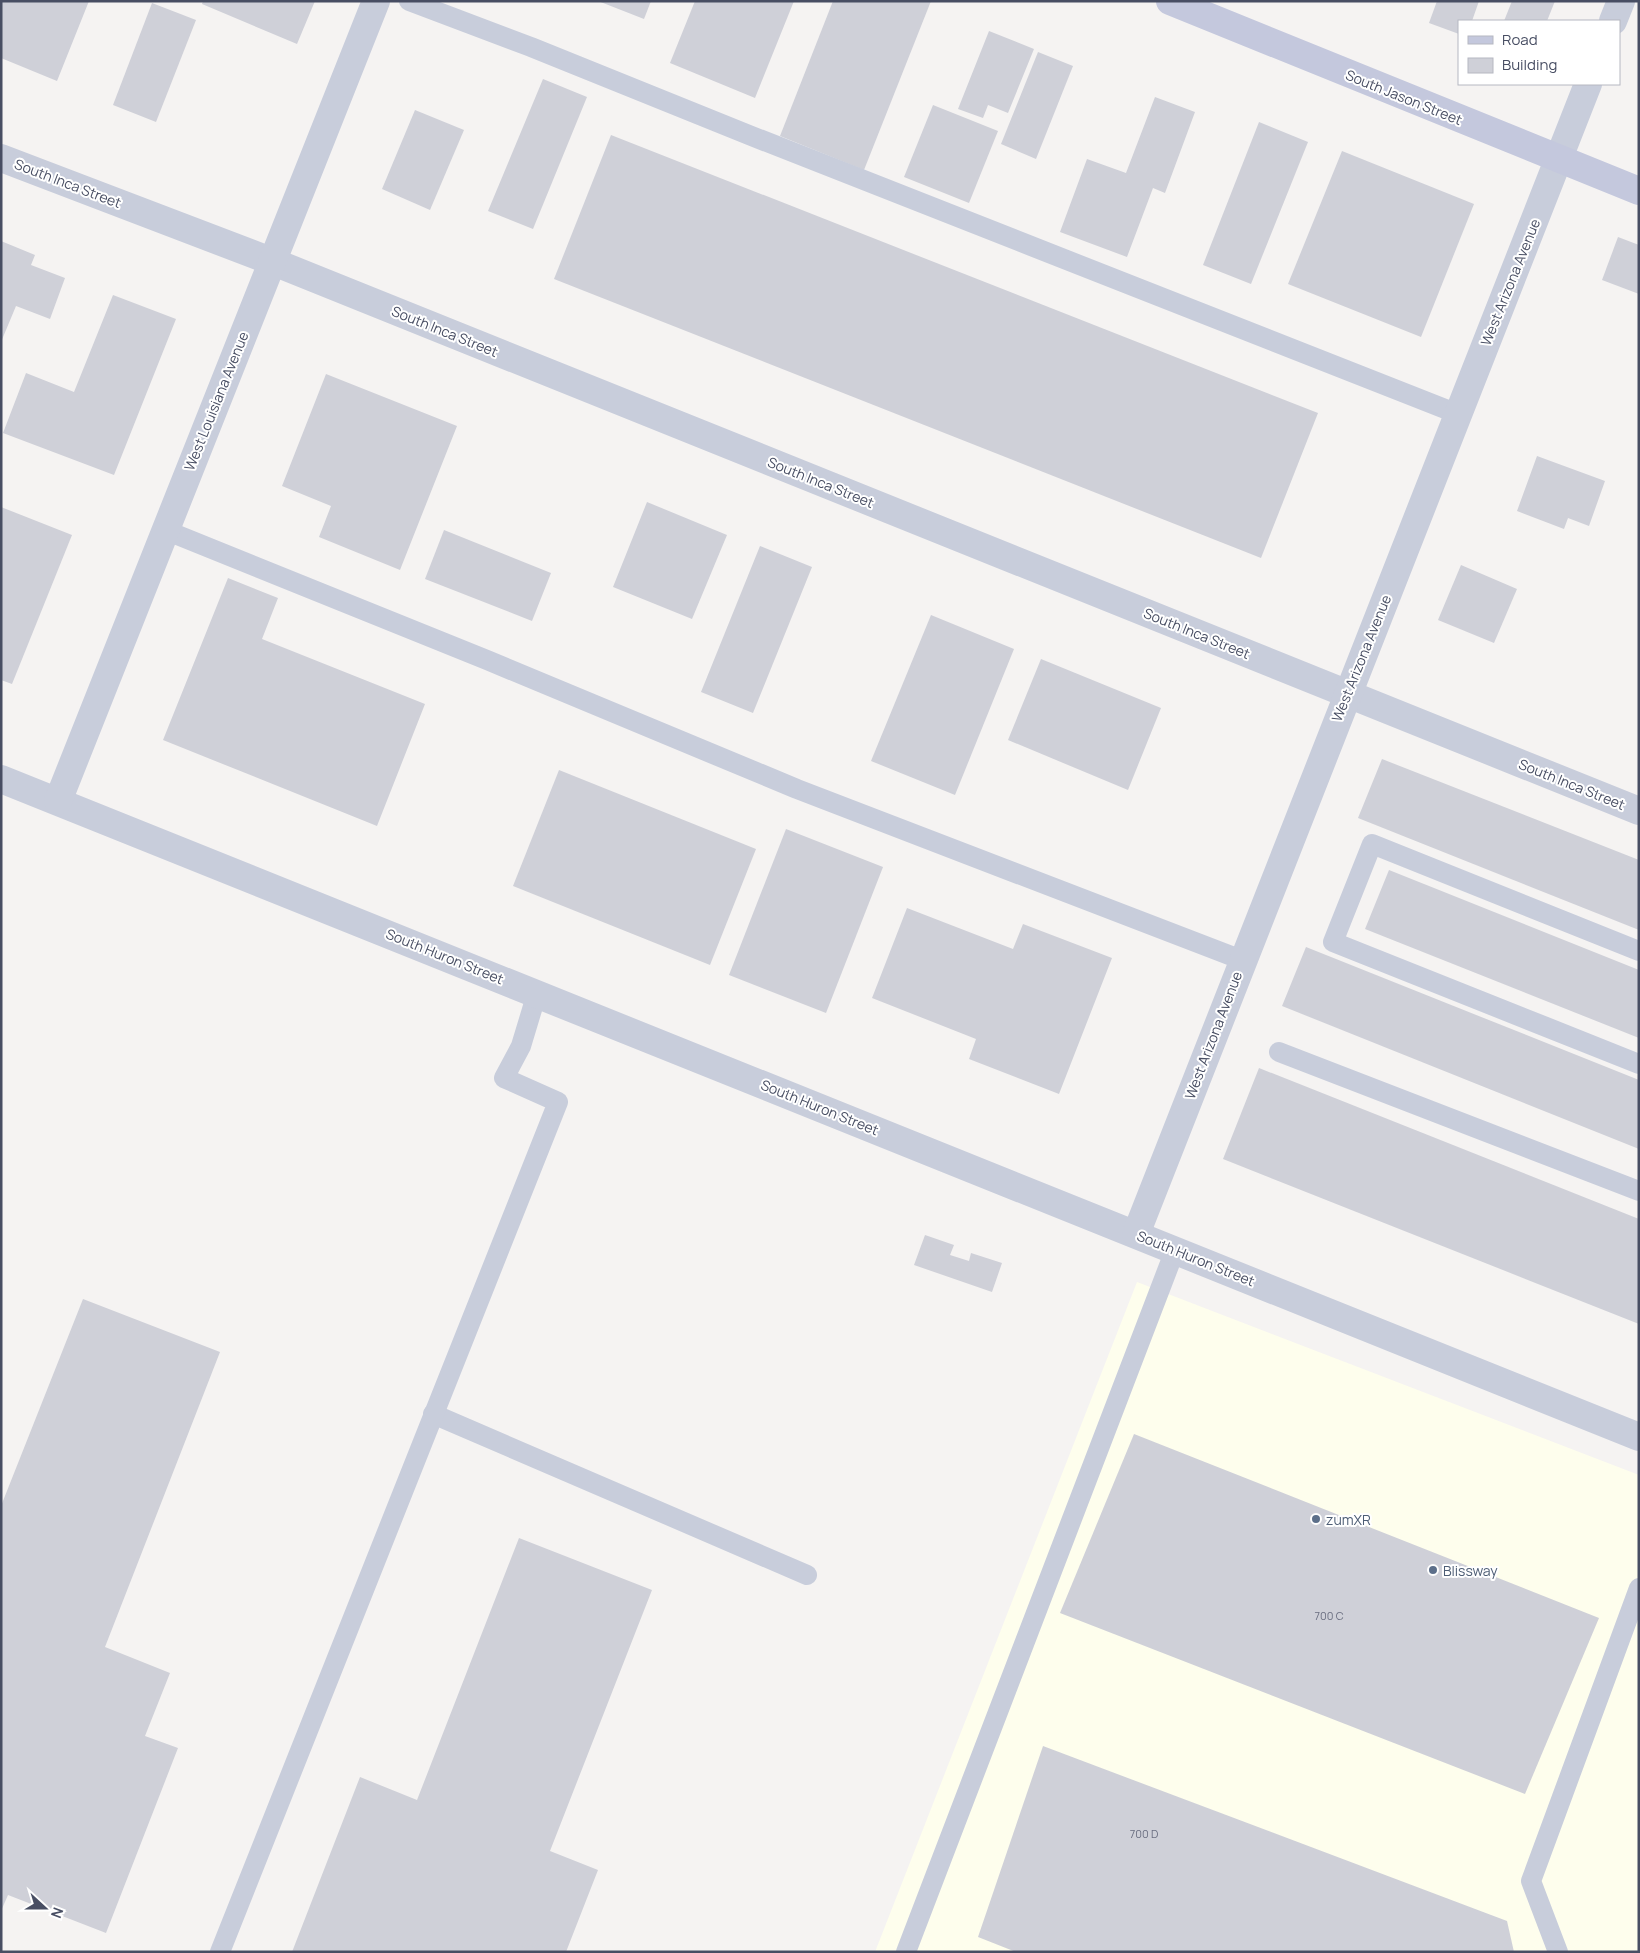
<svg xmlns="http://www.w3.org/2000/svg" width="1640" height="1953" viewBox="0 0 1640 1953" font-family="Manrope,sans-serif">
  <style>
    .commercial { fill: #fefeed }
    .building { fill: #cfd0d8 }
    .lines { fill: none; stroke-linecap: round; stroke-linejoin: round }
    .lane { stroke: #c8cddb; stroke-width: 20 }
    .street { stroke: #c8cddb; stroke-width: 28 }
    .secondary { stroke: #c4c8dd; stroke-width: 28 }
    .service-dot { fill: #5c6f8a; stroke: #fff; stroke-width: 2 }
    .labels { text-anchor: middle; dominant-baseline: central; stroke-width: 4; stroke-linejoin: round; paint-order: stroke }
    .number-label { font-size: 11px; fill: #6a6e80 }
    .street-label { font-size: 14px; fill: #484e63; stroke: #fff }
    .service-label { font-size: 14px; fill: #4e5e75; stroke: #fff; text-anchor: start }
  </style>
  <rect width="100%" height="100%" fill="#f5f3f2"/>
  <!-- commercial -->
  <polygon class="commercial" points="1137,1282 1639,1475 1639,1952 875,1952"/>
  <!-- building -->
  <g class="building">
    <polygon points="1,1 89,1 57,81 1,58"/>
    <polygon points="203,1 315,1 297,44 202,4"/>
    <polygon points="598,1 651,1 644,19"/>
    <polygon points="695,1 794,1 755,98 670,63"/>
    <polygon points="833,1 931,1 864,170 780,136"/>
    <polygon points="1437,1 1479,1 1472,21 1459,21 1459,34 1429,23"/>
    <polygon points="1512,1 1555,1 1547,21 1504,21"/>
    <polygon points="152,3 196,20 156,122 113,105"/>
    <polygon points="989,31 1034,49 1008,113 988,105 983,118 958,109"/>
    <polygon points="1038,52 1073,66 1036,159 1001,144"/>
    <polygon points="543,79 587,97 533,229 488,211"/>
    <polygon points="1155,97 1195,112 1165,193 1153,188 1127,257 1060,232 1087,159 1126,173"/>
    <polygon points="933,105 998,131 969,203 904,177"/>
    <polygon points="415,110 464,130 430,210 382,189"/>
    <polygon points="1259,122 1308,142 1251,284 1203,265"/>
    <polygon points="611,135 1318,413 1261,558 554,279"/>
    <polygon points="1342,151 1474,204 1421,337 1288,284"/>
    <polygon points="1618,237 1639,245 1639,294 1602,280"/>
    <polygon points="1,241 35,255 31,265 65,278 50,319 16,306 1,342"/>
    <polygon points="113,295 176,319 114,475 3,433 26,373 74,392"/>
    <polygon points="326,374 457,426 400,570 319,537 331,506 282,486"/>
    <polygon points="1537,456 1605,481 1589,526 1568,518 1564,529 1517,511"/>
    <polygon points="647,502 727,535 692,619 613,587"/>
    <polygon points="1,507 72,535 12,684 1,680"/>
    <polygon points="444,530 551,573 532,621 425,579"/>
    <polygon points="760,546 812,567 753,713 701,692"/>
    <polygon points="1461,565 1517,589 1494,643 1438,620"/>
    <polygon points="228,578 278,598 262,639 425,704 377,826 163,740"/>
    <polygon points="931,615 1014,649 955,795 871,761"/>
    <polygon points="1041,659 1161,708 1128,790 1008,740"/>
    <polygon points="1382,759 1639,860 1639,930 1358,818"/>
    <polygon points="559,770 756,849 710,965 513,886"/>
    <polygon points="786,829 883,867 826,1013 729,975"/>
    <polygon points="1389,870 1639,970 1639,1038 1365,929"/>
    <polygon points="907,908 1013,949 1023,924 1112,958 1059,1094 969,1059 976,1039 872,998"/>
    <polygon points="1306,947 1639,1080 1639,1149 1282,1006"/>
    <polygon points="1259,1068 1639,1219 1639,1324 1223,1159"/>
    <polygon points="925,1235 954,1245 950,1255 969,1261 971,1253 1002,1263 992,1292 914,1265"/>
    <polygon points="83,1299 220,1352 105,1647 170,1673 145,1736 178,1748 106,1933 8,1895 1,1911 1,1506"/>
    <polygon points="1134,1434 1599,1618 1525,1794 1060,1613"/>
    <polygon points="519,1538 652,1590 550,1851 598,1870 566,1952 292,1952 360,1777 417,1800"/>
    <polygon points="1043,1746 1507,1921 1514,1952 1016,1952 978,1937"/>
  </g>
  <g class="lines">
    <!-- lane -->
    <g class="lane">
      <polyline points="409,1 531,47 749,135 1458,414"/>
      <polyline points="165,530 487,660 797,789 1242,960"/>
      <polyline points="1639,951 1372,844 1333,942 1639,1064"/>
      <polyline points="1279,1052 1639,1191"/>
      <polyline points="433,1414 807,1575"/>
      <polyline points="220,1952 558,1102 504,1078 521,1046 537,993"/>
      <polyline points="906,1952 1175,1250"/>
      <polyline points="1558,1952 1531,1881 1639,1588"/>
    </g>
    <!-- street -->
    <g class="street">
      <polyline points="1613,21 1621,1"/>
      <polyline points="1,158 271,261 1639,811"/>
      <polyline points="1,779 1639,1437"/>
      <polyline points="58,801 376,1"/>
      <polyline points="1136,1234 1588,84"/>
    </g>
    <!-- secondary -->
    <polyline class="secondary" points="1170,1 1639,191"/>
  </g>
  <!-- markers -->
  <g class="service-dot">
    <circle cx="1316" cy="1519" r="5"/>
    <circle cx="1433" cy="1570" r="5"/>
  </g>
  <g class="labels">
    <!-- number labels -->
    <g class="number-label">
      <text x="1329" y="1615">700 C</text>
      <text x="1144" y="1833">700 D</text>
    </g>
    <!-- street labels -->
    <g class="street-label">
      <text transform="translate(1404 97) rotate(22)">South Jason Street</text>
      <text transform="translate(68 183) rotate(21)">South Inca Street</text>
      <text transform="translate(1510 282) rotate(-68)">West Arizona Avenue</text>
      <text transform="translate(445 331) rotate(22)">South Inca Street</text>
      <text transform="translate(216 401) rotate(-68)">West Louisiana Avenue</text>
      <text transform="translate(821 482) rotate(22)">South Inca Street</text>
      <text transform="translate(1197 633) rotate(22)">South Inca Street</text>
      <text transform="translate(1361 658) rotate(-68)">West Arizona Avenue</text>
      <text transform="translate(1572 784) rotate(22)">South Inca Street</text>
      <text transform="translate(445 956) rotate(22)">South Huron Street</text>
      <text transform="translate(1213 1035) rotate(-69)">West Arizona Avenue</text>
      <text transform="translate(820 1107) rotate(22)">South Huron Street</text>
      <text transform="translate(1196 1258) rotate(22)">South Huron Street</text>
    </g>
    <!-- service labels -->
    <g class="service-label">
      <text x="1326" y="1519">zumXR</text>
      <text x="1443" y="1570">Blissway</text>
    </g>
  </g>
  <!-- border -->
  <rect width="1640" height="1953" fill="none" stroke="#484e63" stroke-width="5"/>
  <!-- legend -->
  <rect x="1458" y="20" width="162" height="65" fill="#ffffff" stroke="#b6b8c1"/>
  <rect x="1468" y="36" width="25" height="8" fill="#c4c8dd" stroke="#b6b8c1"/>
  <text x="1502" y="45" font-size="15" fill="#484e63">Road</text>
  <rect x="1468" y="58" width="25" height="15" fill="#cfd0d8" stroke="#b6b8c1"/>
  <text x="1502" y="70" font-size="15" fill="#484e63">Building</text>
  <!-- north arrow -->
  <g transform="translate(45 1908) rotate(111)" stroke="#ffffff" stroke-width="4" paint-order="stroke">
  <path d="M0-4L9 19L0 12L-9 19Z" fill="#484e63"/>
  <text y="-8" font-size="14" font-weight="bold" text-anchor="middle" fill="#484e63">N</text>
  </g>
</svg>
